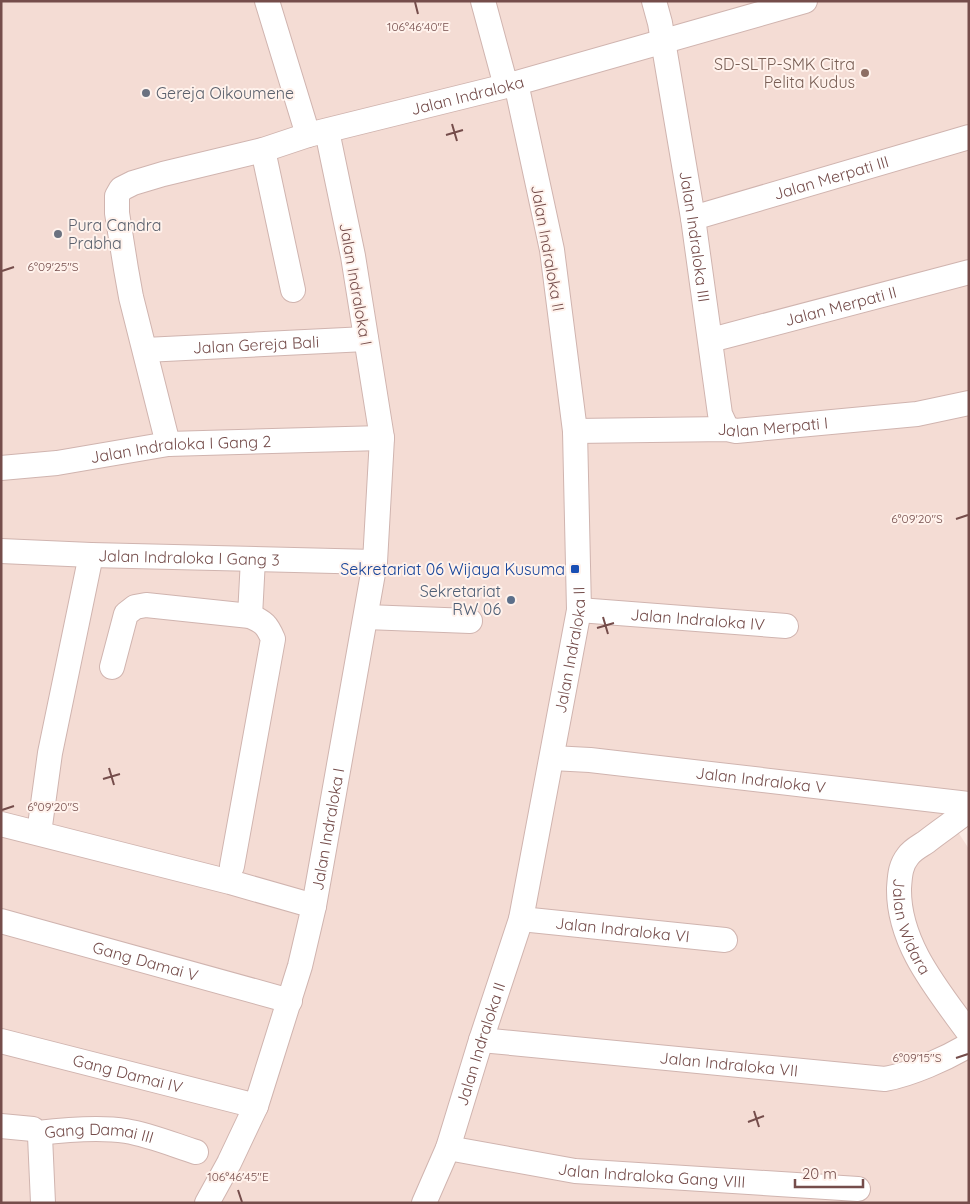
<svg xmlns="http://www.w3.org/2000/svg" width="970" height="1204" viewBox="0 0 970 1204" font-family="Quicksand,sans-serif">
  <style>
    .residential { fill: #f4dcd4 }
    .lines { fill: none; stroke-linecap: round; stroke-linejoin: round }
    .minor-casing { stroke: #d0b4af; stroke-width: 26 }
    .minor { stroke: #fff; stroke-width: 24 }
    .ticks { fill: none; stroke: #754d4b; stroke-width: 2 }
    .education-dot { fill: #8d6e63; stroke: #fff2ec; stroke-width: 2 }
    .worship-dot { fill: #6b7280; stroke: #fff2ec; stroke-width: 2 }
    .transit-dot { fill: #1a4fb4; stroke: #fff2ec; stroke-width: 2 }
    .service-dot { fill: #5c6f8a; stroke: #fff2ec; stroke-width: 2 }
    .labels { text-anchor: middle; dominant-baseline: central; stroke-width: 4; stroke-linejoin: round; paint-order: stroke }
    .education-label { font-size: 16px; fill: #785e54; stroke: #fff2ec; text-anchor: end }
    .worship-label { font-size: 16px; fill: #5b616d; stroke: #fff2ec; text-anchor: start }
    .street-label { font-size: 16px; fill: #754d4b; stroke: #fff2ec }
    .transit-label { font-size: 16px; fill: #164399; stroke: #fff2ec; text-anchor: end }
    .service-label { font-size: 16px; fill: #4e5e75; stroke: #fff2ec; text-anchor: end }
    .ticks-label { font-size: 12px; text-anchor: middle; fill: #754d4b; stroke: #fff2ec; stroke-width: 4; stroke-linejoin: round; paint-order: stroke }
  </style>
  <rect width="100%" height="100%" fill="#fcece5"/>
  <!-- residential -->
  <polygon class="residential" points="1,1 969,1 969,825 958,832 969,849 969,1203 1,1203"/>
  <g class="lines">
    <defs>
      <g id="minor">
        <polyline points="267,1 308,135"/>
        <polyline points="483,1 506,86"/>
        <path id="s1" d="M 654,1 L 660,23 L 693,218 L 720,414 L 727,429"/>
        <polyline points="263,150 293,290"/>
        <path id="s2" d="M 693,218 L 969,137"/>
        <path id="s3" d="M 711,340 L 969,272"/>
        <path id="s4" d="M 145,350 L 366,339"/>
        <path id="s5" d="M 575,431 L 727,429 L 736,431 L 917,414 L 969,403"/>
        <path id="s6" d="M 168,444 L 131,297 L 126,269 L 117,213 L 117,196 L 121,189 L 133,183 L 163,174 L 263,150 L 308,135 L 506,86 L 805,1"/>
        <path id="s7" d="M 1,468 L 57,463 L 168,444 L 382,438"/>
        <path id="s8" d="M 1,551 L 91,555 L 375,562"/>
        <path id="s9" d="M 579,610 L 786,626"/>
        <polyline points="250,616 253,559"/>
        <polyline points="366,617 470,621"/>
        <path d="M 112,667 L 126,614 L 135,607 L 146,605 L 250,616 C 264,622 267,625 273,639 L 232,866"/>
        <path id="s10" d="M 552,758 L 590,760 L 969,804"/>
        <path id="s11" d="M 969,810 C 955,821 940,831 926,842 C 920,846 912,850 908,856 C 900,866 900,876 899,888 C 898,944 938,990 969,1033"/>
        <polyline points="1,824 230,882 314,906"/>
        <polyline points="39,833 50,753 91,555"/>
        <path id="s12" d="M 521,919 L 725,940"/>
        <path id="s13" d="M 1,921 L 290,1001"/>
        <path id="s14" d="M 481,1040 L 885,1079 C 912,1074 945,1059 969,1045"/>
        <path id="s15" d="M 1,1041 L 256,1106"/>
        <path id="s16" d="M 1,1126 L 33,1129 L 38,1133 C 63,1130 102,1127 126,1131 C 150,1135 174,1145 196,1152"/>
        <polyline points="38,1133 40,1136 43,1203"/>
        <path id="s17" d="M 448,1148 L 575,1171 L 858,1189"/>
        <path id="s18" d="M 207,1203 L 229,1163 L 256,1106 L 300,966 L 314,906 L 375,562 L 382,438 L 353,256 L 327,131"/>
        <path id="s19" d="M 424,1203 L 448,1148 L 481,1040 L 521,919 L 579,610 L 575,431 L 552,250 L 516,83"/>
      </g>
    </defs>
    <!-- minor casing -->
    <use href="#minor" class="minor-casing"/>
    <!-- minor -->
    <use href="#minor" class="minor"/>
  </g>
  <!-- ticks -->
  <path class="ticks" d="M 415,2 L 418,14M 452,124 L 457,141M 446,135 L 463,130M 2,271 L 14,267M 956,519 L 968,515M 603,617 L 608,634M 597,628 L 614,623M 109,768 L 114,785M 103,779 L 120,774M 2,810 L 14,806M 956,1058 L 968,1054M 754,1111 L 759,1127M 748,1122 L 764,1116M 238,1190 L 242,1202"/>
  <!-- markers -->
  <circle class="education-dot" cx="865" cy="73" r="5"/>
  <g class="worship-dot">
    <circle cx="146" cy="93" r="5"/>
    <circle cx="58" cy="234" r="5"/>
  </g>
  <rect class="transit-dot" x="570" y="564" width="10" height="10" rx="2.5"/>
  <circle class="service-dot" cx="511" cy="600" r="5"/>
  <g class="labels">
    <!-- education labels -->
    <g class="education-label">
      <text x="855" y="64">SD-SLTP-SMK Citra<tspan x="855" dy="18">Pelita Kudus</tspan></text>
    </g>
    <!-- worship labels -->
    <g class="worship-label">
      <text x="156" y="93">Gereja Oikoumene</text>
      <text x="68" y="225">Pura Candra<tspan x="68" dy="18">Prabha</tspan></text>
    </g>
    <!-- street labels -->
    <g class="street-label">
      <text stroke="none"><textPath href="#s6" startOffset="621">Jalan Indraloka</textPath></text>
      <text stroke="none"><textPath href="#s2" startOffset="144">Jalan Merpati III</textPath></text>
      <text stroke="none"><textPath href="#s1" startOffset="239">Jalan Indraloka III</textPath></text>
      <text transform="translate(548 248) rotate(80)">Jalan Indraloka II</text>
      <text transform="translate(356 284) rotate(80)">Jalan Indraloka I</text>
      <text stroke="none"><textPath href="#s3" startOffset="134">Jalan Merpati II</textPath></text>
      <text stroke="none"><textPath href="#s4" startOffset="111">Jalan Gereja Bali</textPath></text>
      <text stroke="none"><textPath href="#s5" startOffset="198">Jalan Merpati I</textPath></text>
      <text stroke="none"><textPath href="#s7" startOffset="181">Jalan Indraloka I Gang 2</textPath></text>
      <text stroke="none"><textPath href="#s8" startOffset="188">Jalan Indraloka I Gang 3</textPath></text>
      <text stroke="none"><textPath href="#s9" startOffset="119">Jalan Indraloka IV</textPath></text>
      <text stroke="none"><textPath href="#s19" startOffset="574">Jalan Indraloka II</textPath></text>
      <text stroke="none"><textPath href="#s10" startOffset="210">Jalan Indraloka V</textPath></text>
      <text stroke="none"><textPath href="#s18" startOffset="395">Jalan Indraloka I</textPath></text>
      <text stroke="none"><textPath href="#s11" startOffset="151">Jalan Widara</textPath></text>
      <text stroke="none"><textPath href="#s12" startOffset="102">Jalan Indraloka VI</textPath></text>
      <text stroke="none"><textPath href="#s13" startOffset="150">Gang Damai V</textPath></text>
      <text stroke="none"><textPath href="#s19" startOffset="169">Jalan Indraloka II</textPath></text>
      <text stroke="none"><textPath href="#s14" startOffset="249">Jalan Indraloka VII</textPath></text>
      <text stroke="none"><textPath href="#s15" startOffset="131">Gang Damai IV</textPath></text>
      <text stroke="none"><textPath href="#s16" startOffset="100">Gang Damai III</textPath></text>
      <text stroke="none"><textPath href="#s17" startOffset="206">Jalan Indraloka Gang VIII</textPath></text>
    </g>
    <!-- transit labels -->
    <g class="transit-label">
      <text x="565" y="569">Sekretariat 06 Wijaya Kusuma</text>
    </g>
    <!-- service labels -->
    <g class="service-label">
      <text x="501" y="591">Sekretariat<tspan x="501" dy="18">RW 06</tspan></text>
    </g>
  </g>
  <g class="ticks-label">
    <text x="418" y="31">106°46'40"E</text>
    <text x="53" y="271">6°09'25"S</text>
    <text x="917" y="523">6°09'20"S</text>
    <text x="53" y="811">6°09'20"S</text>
    <text x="917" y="1062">6°09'15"S</text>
    <text x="238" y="1181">106°46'45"E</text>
  </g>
  <!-- border -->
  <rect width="970" height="1204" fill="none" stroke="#754d4b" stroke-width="5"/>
  <!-- scale -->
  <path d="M795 1179v8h68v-8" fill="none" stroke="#754d4b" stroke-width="2.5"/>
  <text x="802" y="1179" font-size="15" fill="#754d4b" stroke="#fff2ec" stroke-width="4" paint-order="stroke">20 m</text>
</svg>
